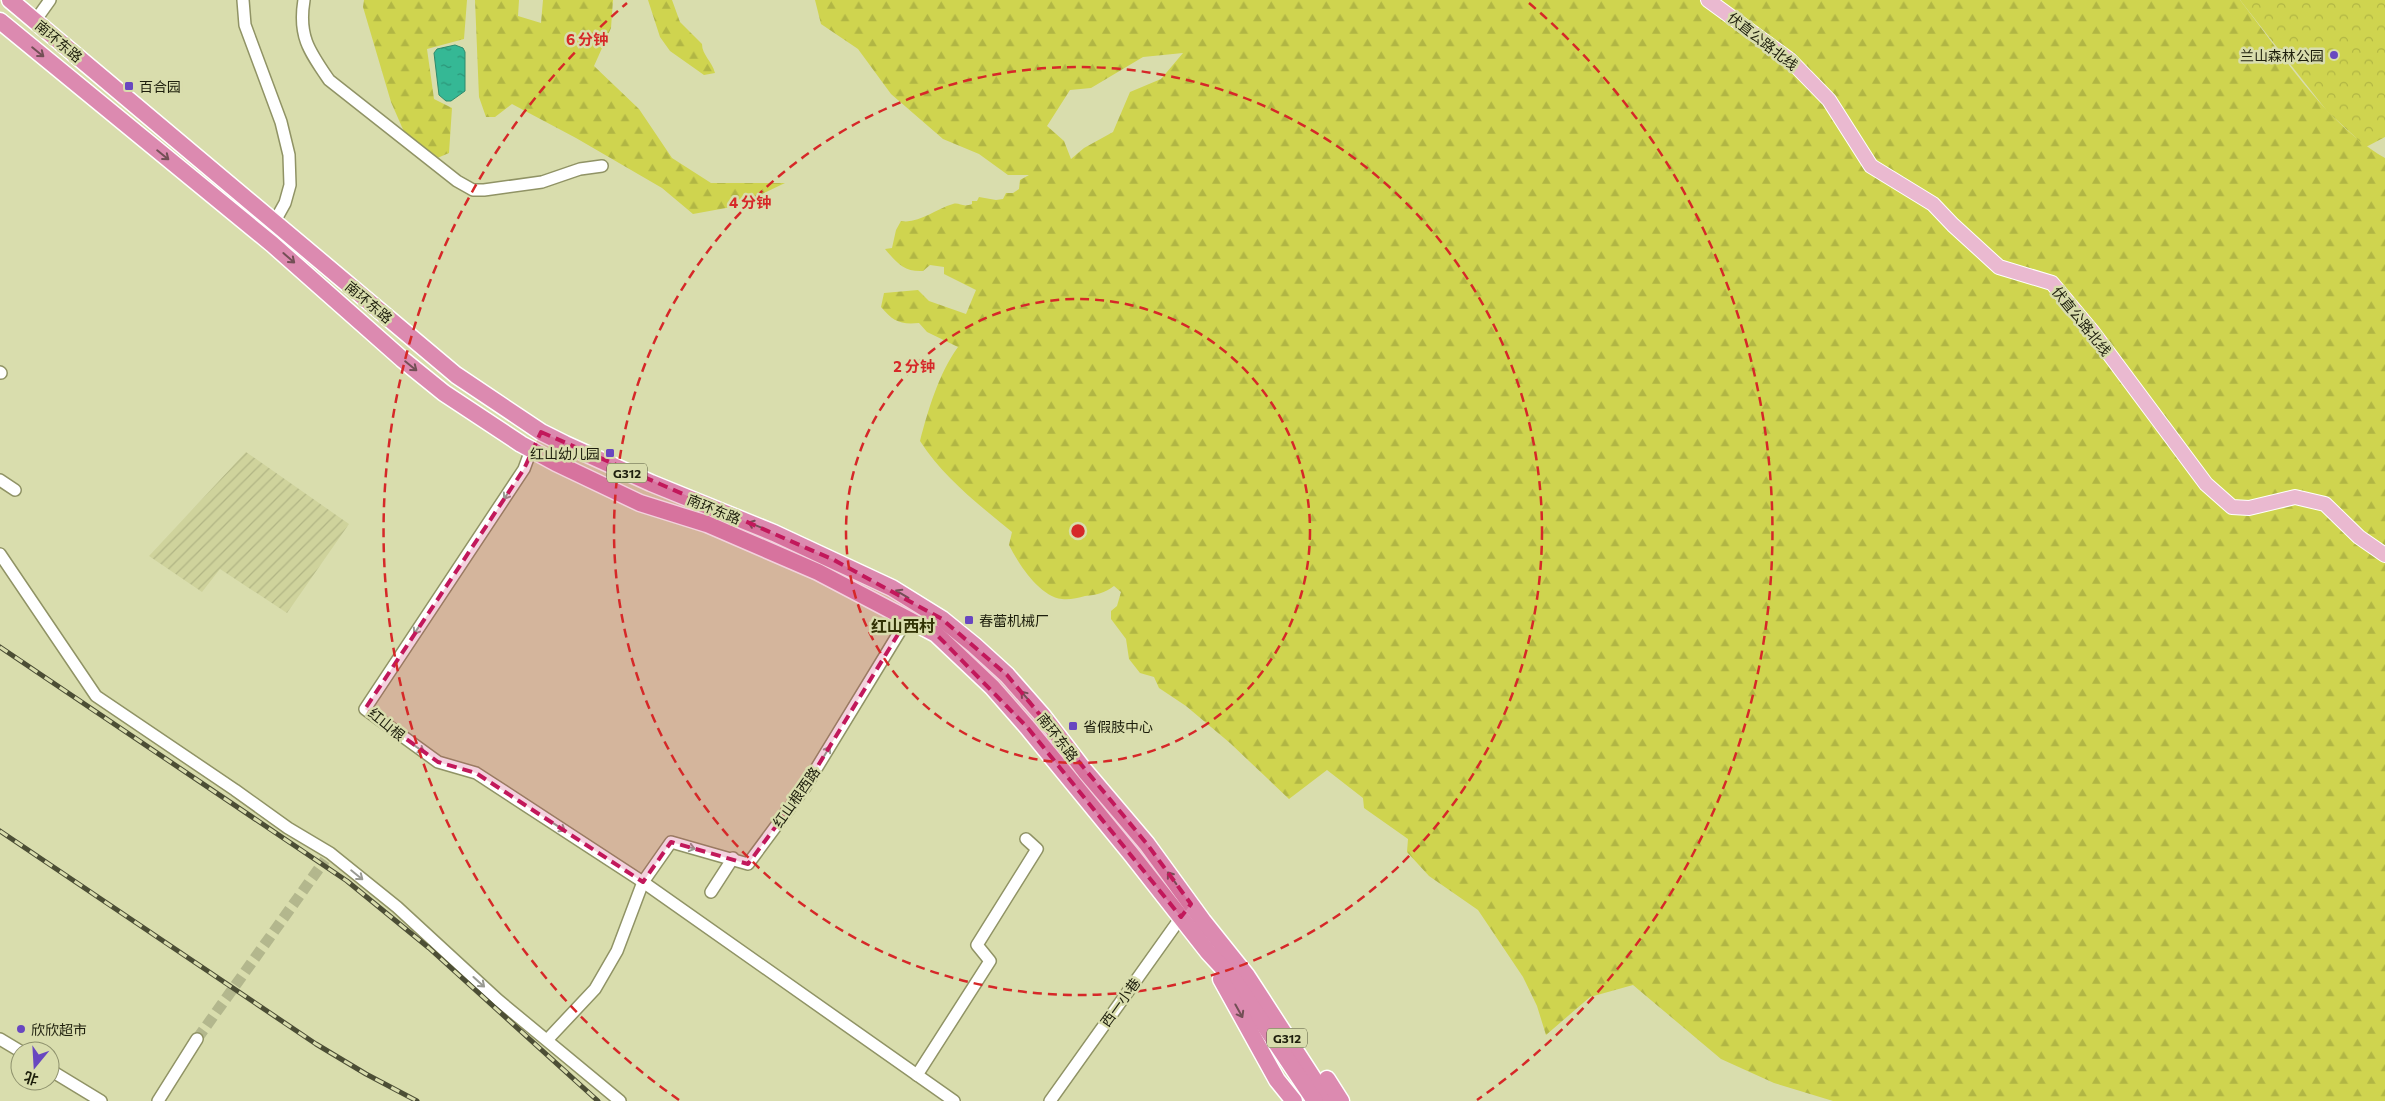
<svg xmlns="http://www.w3.org/2000/svg" width="2385" height="1101" viewBox="0 0 2385 1101" font-family="Commissioner,'Noto Sans SC',sans-serif">
  <style>
    .industrial { fill: url(#industrial-furrows) }
    .forest { fill: url(#forest-firs); fill-rule: evenodd }
    .park { fill: url(#park-crowns) }
    .water { fill: url(#water-ripples); stroke: #2e8a6c }
    .lines { fill: none; stroke-linecap: round; stroke-linejoin: round }
    .minor-tunnel { stroke: #b3b78d; stroke-width: 11; stroke-dasharray: 11 5.5; stroke-linecap: butt }
    .minor-casing { stroke: #909365; stroke-width: 14 }
    .major-casing { stroke: #fff; stroke-width: 16 }
    .highway-casing { stroke: #fff; stroke-width: 19 }
    .minor { stroke: #fff; stroke-width: 11 }
    .major { stroke: #eab9d0; stroke-width: 14 }
    .highway { stroke: #dc8ab0; stroke-width: 16 }
    .rail-casing { stroke: #4c4e35; stroke-width: 5 }
    .rail { stroke: #d9ddad; stroke-width: 3; stroke-dasharray: 9; stroke-linecap: butt }
    .oneway { stroke: #734f56 }
    .oneway2 { stroke: #999a92 }
    .marked { fill: #c2185b; fill-opacity: 0.2; stroke: #c2185b; stroke-width: 4; stroke-dasharray: 10 6; stroke-linejoin: round }
    .ring { fill: none; stroke: #d62828; stroke-width: 2.5; stroke-dasharray: 9 6 }
    .poi-dot { fill: #6847c0; stroke: #d9ddad; stroke-width: 2 }
    .labels { text-anchor: middle; dominant-baseline: central; stroke-width: 5; stroke-linejoin: round; paint-order: stroke }
    .shield { fill: #d9ddad; stroke: #55573c; stroke-width: 1 }
    .shield-label { font-size: 12px; font-weight: bold; fill: #1d1e0c }
    .street-label { font-size: 14px; fill: #1d1e0c; stroke: #d9ddad }
    .poi-label { font-size: 14px; fill: #1d1e0c; stroke: #d9ddad; text-anchor: start }
    .quarter-label { font-size: 16px; font-weight: bold; fill: #323305; stroke: #d9ddad }
    .centre { fill: #d62828; stroke: #d9ddad; stroke-width: 2.5 }
    .ring-label { font-size: 15px; text-anchor: middle; font-weight: bold; fill: #d62828; stroke: #d9ddad; stroke-width: 5; stroke-linejoin: round; paint-order: stroke }
  </style>
  <defs>
    <pattern id="industrial-furrows" width="10" height="10" patternUnits="userSpaceOnUse" patternTransform="scale(1.25)"><rect width="10" height="10" fill="#cfd39c"/><path d="M-1 1l2-2M0 10L10 0M9 11l2-2" fill="none" stroke="#b1b585"/></pattern>
    <pattern id="forest-firs" width="22" height="20" patternUnits="userSpaceOnUse" patternTransform="scale(1.25)"><rect width="22" height="20" fill="#cfd44f"/><path d="M5 1l3.5 6h-7zM16 11l3.5 6h-7z" fill="#b1b644"/></pattern>
    <pattern id="park-crowns" width="20" height="18" patternUnits="userSpaceOnUse" patternTransform="scale(1.25)"><rect width="20" height="18" fill="#cfd44f"/><path d="M2 6a3 3 0 1 1 6 0M12 15a3 3 0 1 1 6 0" fill="none" stroke="#b1b644"/></pattern>
    <pattern id="water-ripples" width="26" height="14" patternUnits="userSpaceOnUse" patternTransform="scale(1.25)"><rect width="26" height="14" fill="#35b895"/><path d="M2 4q2-2 4 0t4 0M15 11q2-2 4 0t4 0" fill="none" stroke="#2c9578"/></pattern>
  </defs>
  <rect width="100%" height="100%" fill="#d9ddad"/>
  <!-- industrial -->
  <polygon class="industrial" points="246,452 349,524 287,613 220,569 202,592 149,556"/>
  <!-- forest -->
  <g class="forest">
    <polygon points="364,0 467,0 464,39 427,49 434,99 452,108 449,153 435,159 405,134 391,102 363,7"/>
    <polygon points="475,0 519,0 518,16 541,23 543,0 613,0 611,28 594,66 639,109 672,158 711,183 785,183 737,206 693,214 662,188 576,138 512,104 495,117 486,117 479,97"/>
    <path d="M 648,0 L 672,0 L 680,22 L 702,44 C 702,55 712,61 715,73 L 704,75 L 670,51 L 660,37 Z"/>
    <path d="M 815,0 L 2240,0 C 2282,54 2325,123 2385,158 L 2385,1101 L 1833,1101 L 1774,1083 L 1721,1059 L 1633,985 L 1590,997 L 1546,1035 L 1537,1006 L 1523,977 L 1478,910 L 1429,876 L 1407,852 L 1408,839 L 1364,808 L 1363,798 L 1327,770 L 1289,799 L 1230,743 L 1186,706 L 1159,688 L 1154,677 L 1140,673 L 1129,659 L 1126,639 L 1111,619 L 1111,611 L 1117,606 L 1121,592 L 1114,586 C 1104,593 1097,595 1085,596 C 1078,598 1069,600 1062,599 C 1039,596 1018,563 1009,545 L 1012,532 C 978,504 944,478 920,441 C 928,410 939,373 958,347 L 927,332 L 919,323 C 900,325 893,321 881,307 L 884,293 L 918,290 L 929,301 L 966,314 L 976,290 L 944,274 L 944,267 L 930,265 L 923,271 C 904,272 897,263 885,249 L 892,248 L 896,230 L 901,221 C 919,224 935,209 953,204 C 960,202 962,208 972,204 L 972,201 L 977,201 L 979,197 L 996,200 L 1003,199 L 1006,193 L 1013,193 L 1019,189 L 1020,180 L 1029,175 L 1008,175 L 979,154 L 943,139 L 891,94 L 858,49 L 821,24 ZM 1183,53 L 1161,79 L 1130,92 L 1113,132 L 1084,148 L 1071,159 L 1064,141 L 1047,126 L 1070,90 L 1091,88 L 1143,57 Z"/>
  </g>
  <!-- park -->
  <polygon class="park" points="2240,0 2385,0 2385,137 2366,147 2327,111"/>
  <!-- water -->
  <polygon class="water" points="455,45 463,48 465,52 465,91 451,101 446,101 439,95 434,53 437,49"/>
  <g class="lines">
    <!-- minor-tunnel -->
    <polyline class="minor-tunnel" points="197,1039 325,860"/>
    <defs>
      <g id="minor">
        <polyline points="243,0 245,25 281,122 289,155 290,185 285,203 275,221"/>
        <path d="M 304,0 C 298,36 309,51 329,80 L 457,181 L 473,190 L 484,190 L 542,182 L 580,169 L 602,166"/>
        <polyline points="35,21 50,0"/>
        <polyline points="0,372 1,373"/>
        <polyline points="531,450 524,469 365,709 438,762 476,773 643,882 954,1101"/>
        <polyline points="0,480 15,490"/>
        <polyline points="0,554 96,696 235,790 288,828 330,853 397,907 498,1000 620,1101"/>
        <polyline points="711,892 733,858"/>
        <polyline points="0,1039 20,1051"/>
        <polyline points="548,1039 595,989 617,951 643,882 671,842 748,864 805,787 908,618"/>
        <polyline points="50,1070 101,1101"/>
        <polyline points="917,1075 990,961 977,945 1037,849 1026,839"/>
        <polyline points="158,1101 197,1039"/>
        <polyline points="1050,1101 1184,913"/>
      </g>
      <polyline id="major" points="1708,0 1790,60 1829,100 1871,166 1933,204 1953,225 1999,267 2052,283 2092,331 2206,484 2232,507 2249,508 2295,497 2325,504 2359,537 2385,555"/>
      <g id="highway">
        <polyline points="10,0 456,375 541,432 565,444 651,483 774,533 892,588 942,619 974,645 1007,675 1043,716 1085,771 1147,844 1203,921 1247,976 1328,1101"/>
        <polyline points="0,21 272,244 402,359 444,393 521,444 556,463 640,503 707,524 818,572 936,634 992,687 1027,727 1131,854 1208,952 1234,980 1315,1101"/>
        <polyline points="1221,979 1277,1080 1294,1101"/>
        <polyline points="1327,1079 1341,1101"/>
      </g>
    </defs>
    <!-- minor casing -->
    <use href="#minor" class="minor-casing"/>
    <!-- major casing -->
    <use href="#major" class="major-casing"/>
    <!-- highway casing -->
    <use href="#highway" class="highway-casing"/>
    <!-- minor -->
    <use href="#minor" class="minor"/>
    <!-- major -->
    <use href="#major" class="major"/>
    <!-- highway -->
    <use href="#highway" class="highway"/>
    <defs>
      <g id="rail">
        <polyline points="0,647 347,881 429,948 598,1101"/>
        <polyline points="0,831 316,1044 366,1074 417,1101"/>
      </g>
    </defs>
    <!-- rail casing -->
    <use href="#rail" class="rail-casing"/>
    <!-- rail -->
    <use href="#rail" class="rail"/>
  </g>
  <!-- one-way arrows -->
  <defs><path id="oneway-shaft" d="M-6 0H5M1.5-3L5.5 0L1.5 3" fill="none" stroke-width="1.6" stroke-linecap="round" stroke-linejoin="round" transform="scale(1.25)"/></defs>
  <g class="oneway">
    <use href="#oneway-shaft" transform="translate(38 52) rotate(39)"/>
    <use href="#oneway-shaft" transform="translate(163 155) rotate(39)"/>
    <use href="#oneway-shaft" transform="translate(289 258) rotate(41)"/>
    <use href="#oneway-shaft" transform="translate(411 366) rotate(39)"/>
    <use href="#oneway-shaft" transform="translate(755 525) rotate(-158)"/>
    <use href="#oneway-shaft" transform="translate(902 594) rotate(-149)"/>
    <use href="#oneway-shaft" transform="translate(1026 697) rotate(-131)"/>
    <use href="#oneway-shaft" transform="translate(1172 878) rotate(-126)"/>
    <use href="#oneway-shaft" transform="translate(1239 1011) rotate(61)"/>
  </g>
  <g class="oneway2">
    <use href="#oneway-shaft" transform="translate(508 493) rotate(124)"/>
    <use href="#oneway-shaft" transform="translate(418 628) rotate(124)"/>
    <use href="#oneway-shaft" transform="translate(418 748) rotate(35)"/>
    <use href="#oneway-shaft" transform="translate(826 753) rotate(-59)"/>
    <use href="#oneway-shaft" transform="translate(559 827) rotate(33)"/>
    <use href="#oneway-shaft" transform="translate(688 847) rotate(15)"/>
    <use href="#oneway-shaft" transform="translate(357 875) rotate(39)"/>
    <use href="#oneway-shaft" transform="translate(479 982) rotate(42)"/>
  </g>
  <!-- marked area -->
  <path class="marked" d="M 541,432 L 834,560 L 942,619 L 1007,675 L 1147,844 L 1191,904 L 1181,917 L 1027,727 L 936,634 L 908,618 L 805,787 L 748,864 L 671,842 L 643,882 L 476,773 L 438,762 L 365,709 L 524,469 Z"/>
  <!-- distance rings -->
  <g class="ring">
    <circle cx="1078" cy="531" r="232"/>
    <circle cx="1078" cy="531" r="464"/>
    <path d="M679 1100A695 695 0 0 1 627 3M1529 3A695 695 0 0 1 1477 1100"/>
  </g>
  <!-- markers -->
  <g class="poi-dot">
    <circle cx="2334" cy="55" r="5"/>
    <rect x="124" y="81" width="10" height="10" rx="2.5"/>
    <rect x="605" y="448" width="10" height="10" rx="2.5"/>
    <rect x="964" y="615" width="10" height="10" rx="2.5"/>
    <rect x="1068" y="721" width="10" height="10" rx="2.5"/>
    <circle cx="21" cy="1029" r="5"/>
  </g>
  <g class="labels">
    <!-- shield labels -->
    <g class="shield">
      <rect x="607" y="463.5" width="40" height="19" rx="4"/>
      <rect x="1267" y="1028.5" width="40" height="19" rx="4"/>
    </g>
    <g class="shield-label">
      <text x="627" y="473">G312</text>
      <text x="1287" y="1038">G312</text>
    </g>
    <!-- street labels -->
    <g class="street-label">
      <text transform="translate(59 41) rotate(40)">南环东路</text>
      <text transform="translate(1763 41) rotate(38)">伏直公路北线</text>
      <text transform="translate(369 302) rotate(40)">南环东路</text>
      <text transform="translate(2082 321) rotate(51)">伏直公路北线</text>
      <text transform="translate(714 509) rotate(22)">南环东路</text>
      <text transform="translate(387 724) rotate(39)">红山根</text>
      <text transform="translate(1058 737) rotate(52)">南环东路</text>
      <text transform="translate(796 797) rotate(-55)">红山根西路</text>
      <text transform="translate(1120 1002) rotate(-54)">西一小巷</text>
    </g>
    <!-- poi labels -->
    <g class="poi-label">
      <text x="2324" y="55" text-anchor="end">兰山森林公园</text>
      <text x="139" y="86">百合园</text>
      <text x="600" y="453" text-anchor="end">红山幼儿园</text>
      <text x="979" y="620">春蕾机械厂</text>
      <text x="1083" y="726">省假肢中心</text>
      <text x="31" y="1029">欣欣超市</text>
    </g>
    <!-- quarter labels -->
    <g class="quarter-label">
      <text x="903" y="625">红山西村</text>
    </g>
  </g>
  <circle cx="1078" cy="531" r="8" class="centre"/>
  <g class="ring-label">
    <text x="587" y="45">6 分钟</text>
    <text x="750" y="208">4 分钟</text>
    <text x="914" y="372">2 分钟</text>
  </g>
  <!-- north arrow -->
  <g transform="translate(35 1066) rotate(198)"><circle r="24" fill="#d9ddad" stroke="#8e916d"/>
  <path d="M0-4L9 19L0 12L-9 19Z" fill="#6847c0"/>
  <text y="-8" font-size="14" font-weight="bold" text-anchor="middle" fill="#1d1e0c">北</text>
  </g>
</svg>
